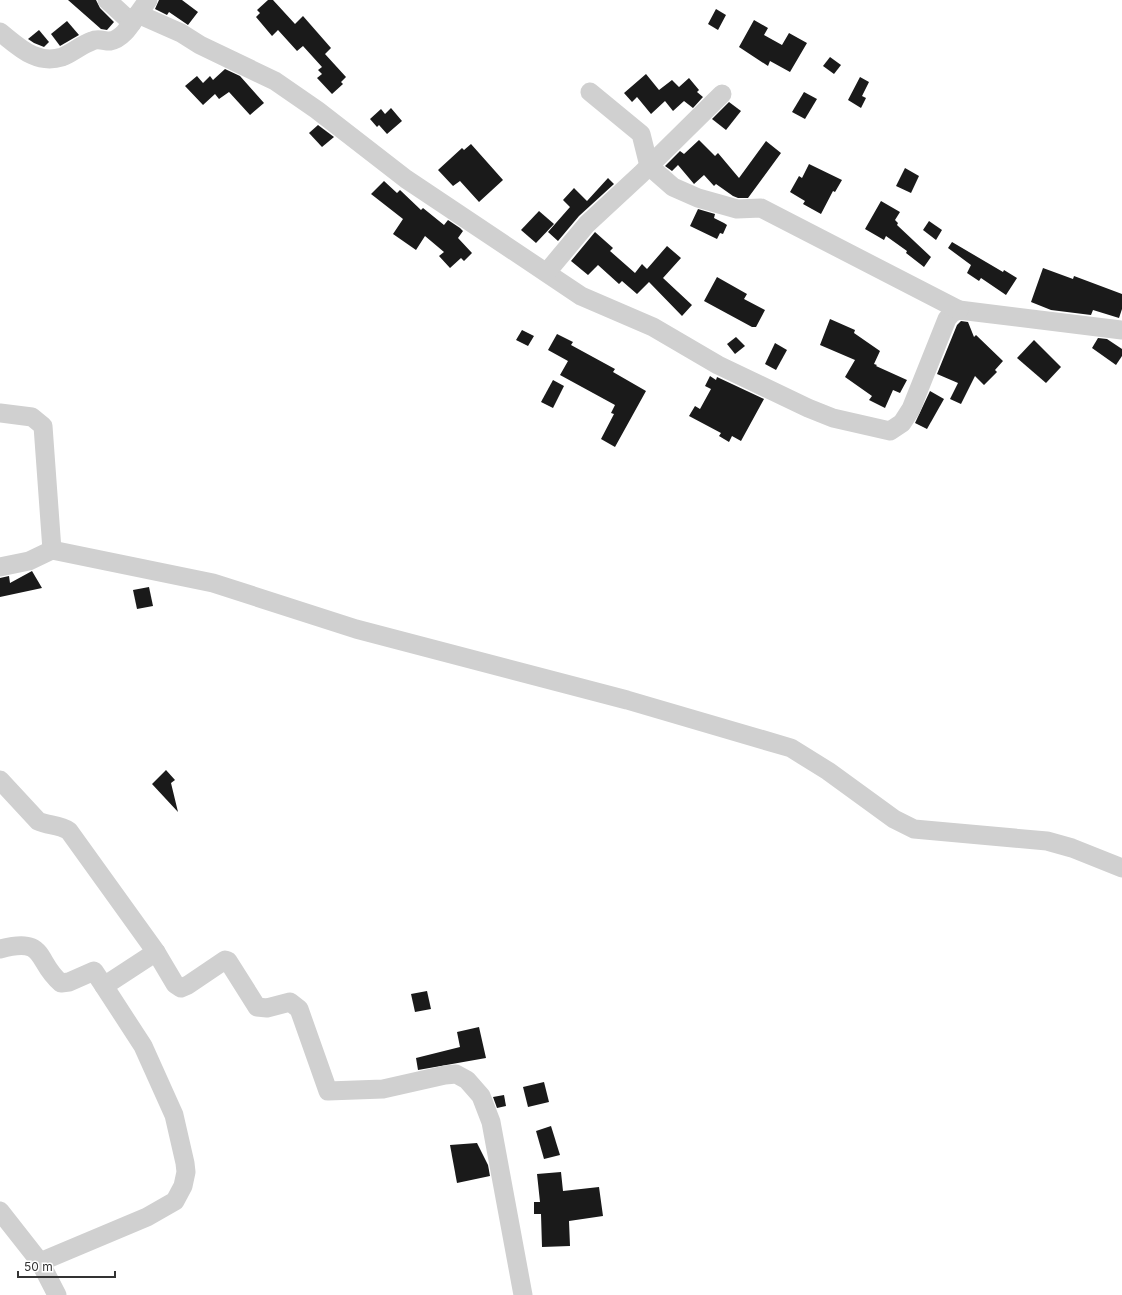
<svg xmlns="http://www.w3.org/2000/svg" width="1122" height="1295" viewBox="0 0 1122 1295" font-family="Inter,sans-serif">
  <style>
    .building { fill: #1a1a1a }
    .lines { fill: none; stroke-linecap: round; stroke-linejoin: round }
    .minor { stroke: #d0d0d0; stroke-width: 19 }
  </style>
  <rect width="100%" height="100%" fill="#fff"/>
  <!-- building -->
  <g class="building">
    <polygon points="68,0 96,0 100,8 114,22 107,30 101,29"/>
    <polygon points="159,0 182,0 198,12 188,25 169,12 167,15 155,9"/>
    <polygon points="268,0 273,0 295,24 303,16 331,48 325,54 346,77 341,82 343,84 332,94 317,78 322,74 318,70 322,67 303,46 297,51 278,30 272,36 256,17 260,13 257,10"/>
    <polygon points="716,9 726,15 718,30 708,24"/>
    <polygon points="754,20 768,28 764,35 782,45 789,33 807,43 790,72 770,61 768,66 739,47"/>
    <polygon points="67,21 79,35 60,46 51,34"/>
    <polygon points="39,30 49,42 44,47 34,43 28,39"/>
    <polygon points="830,57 841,65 834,74 823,66"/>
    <polygon points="225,69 240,76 264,103 250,115 229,92 219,99 215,94 203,105 185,86 197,76 203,83 210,76 213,80"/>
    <polygon points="646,74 659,90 672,80 679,87 689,78 699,90 697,92 703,97 693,108 684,101 673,111 665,101 651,114 637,97 632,102 624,93"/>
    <polygon points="860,77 869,82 862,96 866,98 861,108 848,100"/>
    <polygon points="804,92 817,99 805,119 792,112"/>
    <polygon points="729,102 741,111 726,130 712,119"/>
    <polygon points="391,108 402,121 387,134 379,125 377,127 370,119 381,109 385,114"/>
    <polygon points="318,125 334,137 322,147 309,133"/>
    <polygon points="699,140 715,156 718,153 739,178 766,141 781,153 748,198 738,198 733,196 716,184 714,186 704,175 694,184 678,165 672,171 665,166 680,151 684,154"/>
    <polygon points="471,144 503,180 479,202 460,181 453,186 438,170 462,148 464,150"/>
    <polygon points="809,164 842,180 835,192 833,191 821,214 803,204 805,201 790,192 799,176 802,178"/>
    <polygon points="905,168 919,176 911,193 896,186"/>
    <polygon points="608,178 614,184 579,216 558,241 548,232 570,207 563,200 574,188 587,201"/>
    <polygon points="384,181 397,193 400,190 421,210 423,208 444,225 448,220 460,228 463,231 458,238 472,253 464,261 461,258 450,268 439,256 444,252 425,236 416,250 393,234 403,219 371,194"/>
    <polygon points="881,201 900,212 895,220 898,223 897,225 931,257 924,267 906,253 907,251 886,236 884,240 865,229"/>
    <polygon points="698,209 715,214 714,218 724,223 727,225 723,234 720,233 717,239 690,226"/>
    <polygon points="539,211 554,224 536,243 521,230"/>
    <polygon points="929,221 942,230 936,240 923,230"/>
    <polygon points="595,232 613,248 610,251 635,273 642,264 647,269 667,246 681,258 663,278 692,305 682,316 649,282 637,294 622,281 619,284 598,265 588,275 571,261"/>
    <polygon points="952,242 1003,272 1004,270 1017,278 1006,295 981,278 979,281 967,273 971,265 948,248"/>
    <polygon points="1043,268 1073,279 1074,276 1122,294 1122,309 1119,318 1093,310 1091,315 1051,310 1031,302"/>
    <polygon points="717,277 747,294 744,299 765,310 756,327 752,327 704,301"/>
    <polygon points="830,319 855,330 854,333 880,351 874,364 877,365 876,366 907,380 900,393 893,390 885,408 869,400 872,396 845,377 855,360 820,345"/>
    <polygon points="961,321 968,322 974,337 976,335 1003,361 995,370 997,372 984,385 975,376 961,404 950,399 958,383 937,374 957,325"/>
    <polygon points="522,330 534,336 528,346 516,340"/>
    <polygon points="557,334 573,342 571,345 615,369 613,372 646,391 615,447 601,439 614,414 611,413 615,405 560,375 568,361 548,350"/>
    <polygon points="736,337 745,346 735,354 727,344"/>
    <polygon points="1098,338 1107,339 1122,349 1122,356 1116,365 1092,348"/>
    <polygon points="1034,340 1061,367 1046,383 1017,358"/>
    <polygon points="775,343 787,350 776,370 765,364"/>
    <polygon points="710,376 716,380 717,377 764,399 741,441 732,436 729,442 719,436 721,433 689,416 695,406 700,409 711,389 705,386"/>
    <polygon points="553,380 564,386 553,408 541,402"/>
    <polygon points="930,391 944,399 927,429 915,423"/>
    <polygon points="32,571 42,588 0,597 0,578 9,576 10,583"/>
    <polygon points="149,587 153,606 137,609 133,590"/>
    <polygon points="166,770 175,780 171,783 178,812 152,784"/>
    <polygon points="427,991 431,1009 415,1012 411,994"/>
    <polygon points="479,1027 486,1058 418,1070 416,1058 460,1047 457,1032"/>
    <polygon points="544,1082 549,1102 528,1107 523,1087"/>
    <polygon points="504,1095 506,1106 497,1108 493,1097"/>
    <polygon points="551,1126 560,1155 544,1159 536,1131"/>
    <polygon points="477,1143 488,1165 490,1176 457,1183 450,1145"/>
    <polygon points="561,1172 563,1191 599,1187 603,1216 569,1221 570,1246 542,1247 541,1214 534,1214 534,1202 540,1202 537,1174"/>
  </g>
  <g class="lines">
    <!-- minor -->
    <g class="minor">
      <polyline points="107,0 132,23"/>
      <polyline points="138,14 148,0"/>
      <path d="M 0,32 C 19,47 36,65 62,57 C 72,53 81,45 92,41 C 98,38 103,41 110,41 C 123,39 131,24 138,14 L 181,33 L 200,45 L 275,81 L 317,110 L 406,179 L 581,296 L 653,327 L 718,365 L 808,408 L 833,418 L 890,431 L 902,423 L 911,409 L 947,319 L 952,313 L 959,310 L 1122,330"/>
      <polyline points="590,92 641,134 649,166 673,187 698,198 737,209 761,208 959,310"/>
      <polyline points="547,272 587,224 641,174 722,94"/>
      <polyline points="0,413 32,417 43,426 52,550"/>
      <polyline points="0,567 29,561 52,550 213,583 356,629 627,700 791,748 828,771 894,819 914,829 1047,841 1072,848 1122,868"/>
      <path d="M 0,780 L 38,821 C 48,826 59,824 69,831 L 156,952"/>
      <path d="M 0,949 C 48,936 35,962 61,983 L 69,982 L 94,971 L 104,986 L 156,952 L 175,984 L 181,988 L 188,985 L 225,960 L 228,961 L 257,1007 L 267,1008 L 290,1002 L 299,1009 L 328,1091 L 383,1089 L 445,1075 L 456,1074 L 467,1080 L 481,1096 L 491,1122 L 523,1295"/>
      <polyline points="0,1211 40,1262 57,1295"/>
      <polyline points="40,1262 147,1217 175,1201 183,1186 186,1172 185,1163 174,1115 143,1046 104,986"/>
    </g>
  </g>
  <!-- scale -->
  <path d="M18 1271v6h97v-6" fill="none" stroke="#333333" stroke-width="2"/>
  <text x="24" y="1271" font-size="12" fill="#333333" stroke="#ffffff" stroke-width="3" paint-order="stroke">50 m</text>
</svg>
